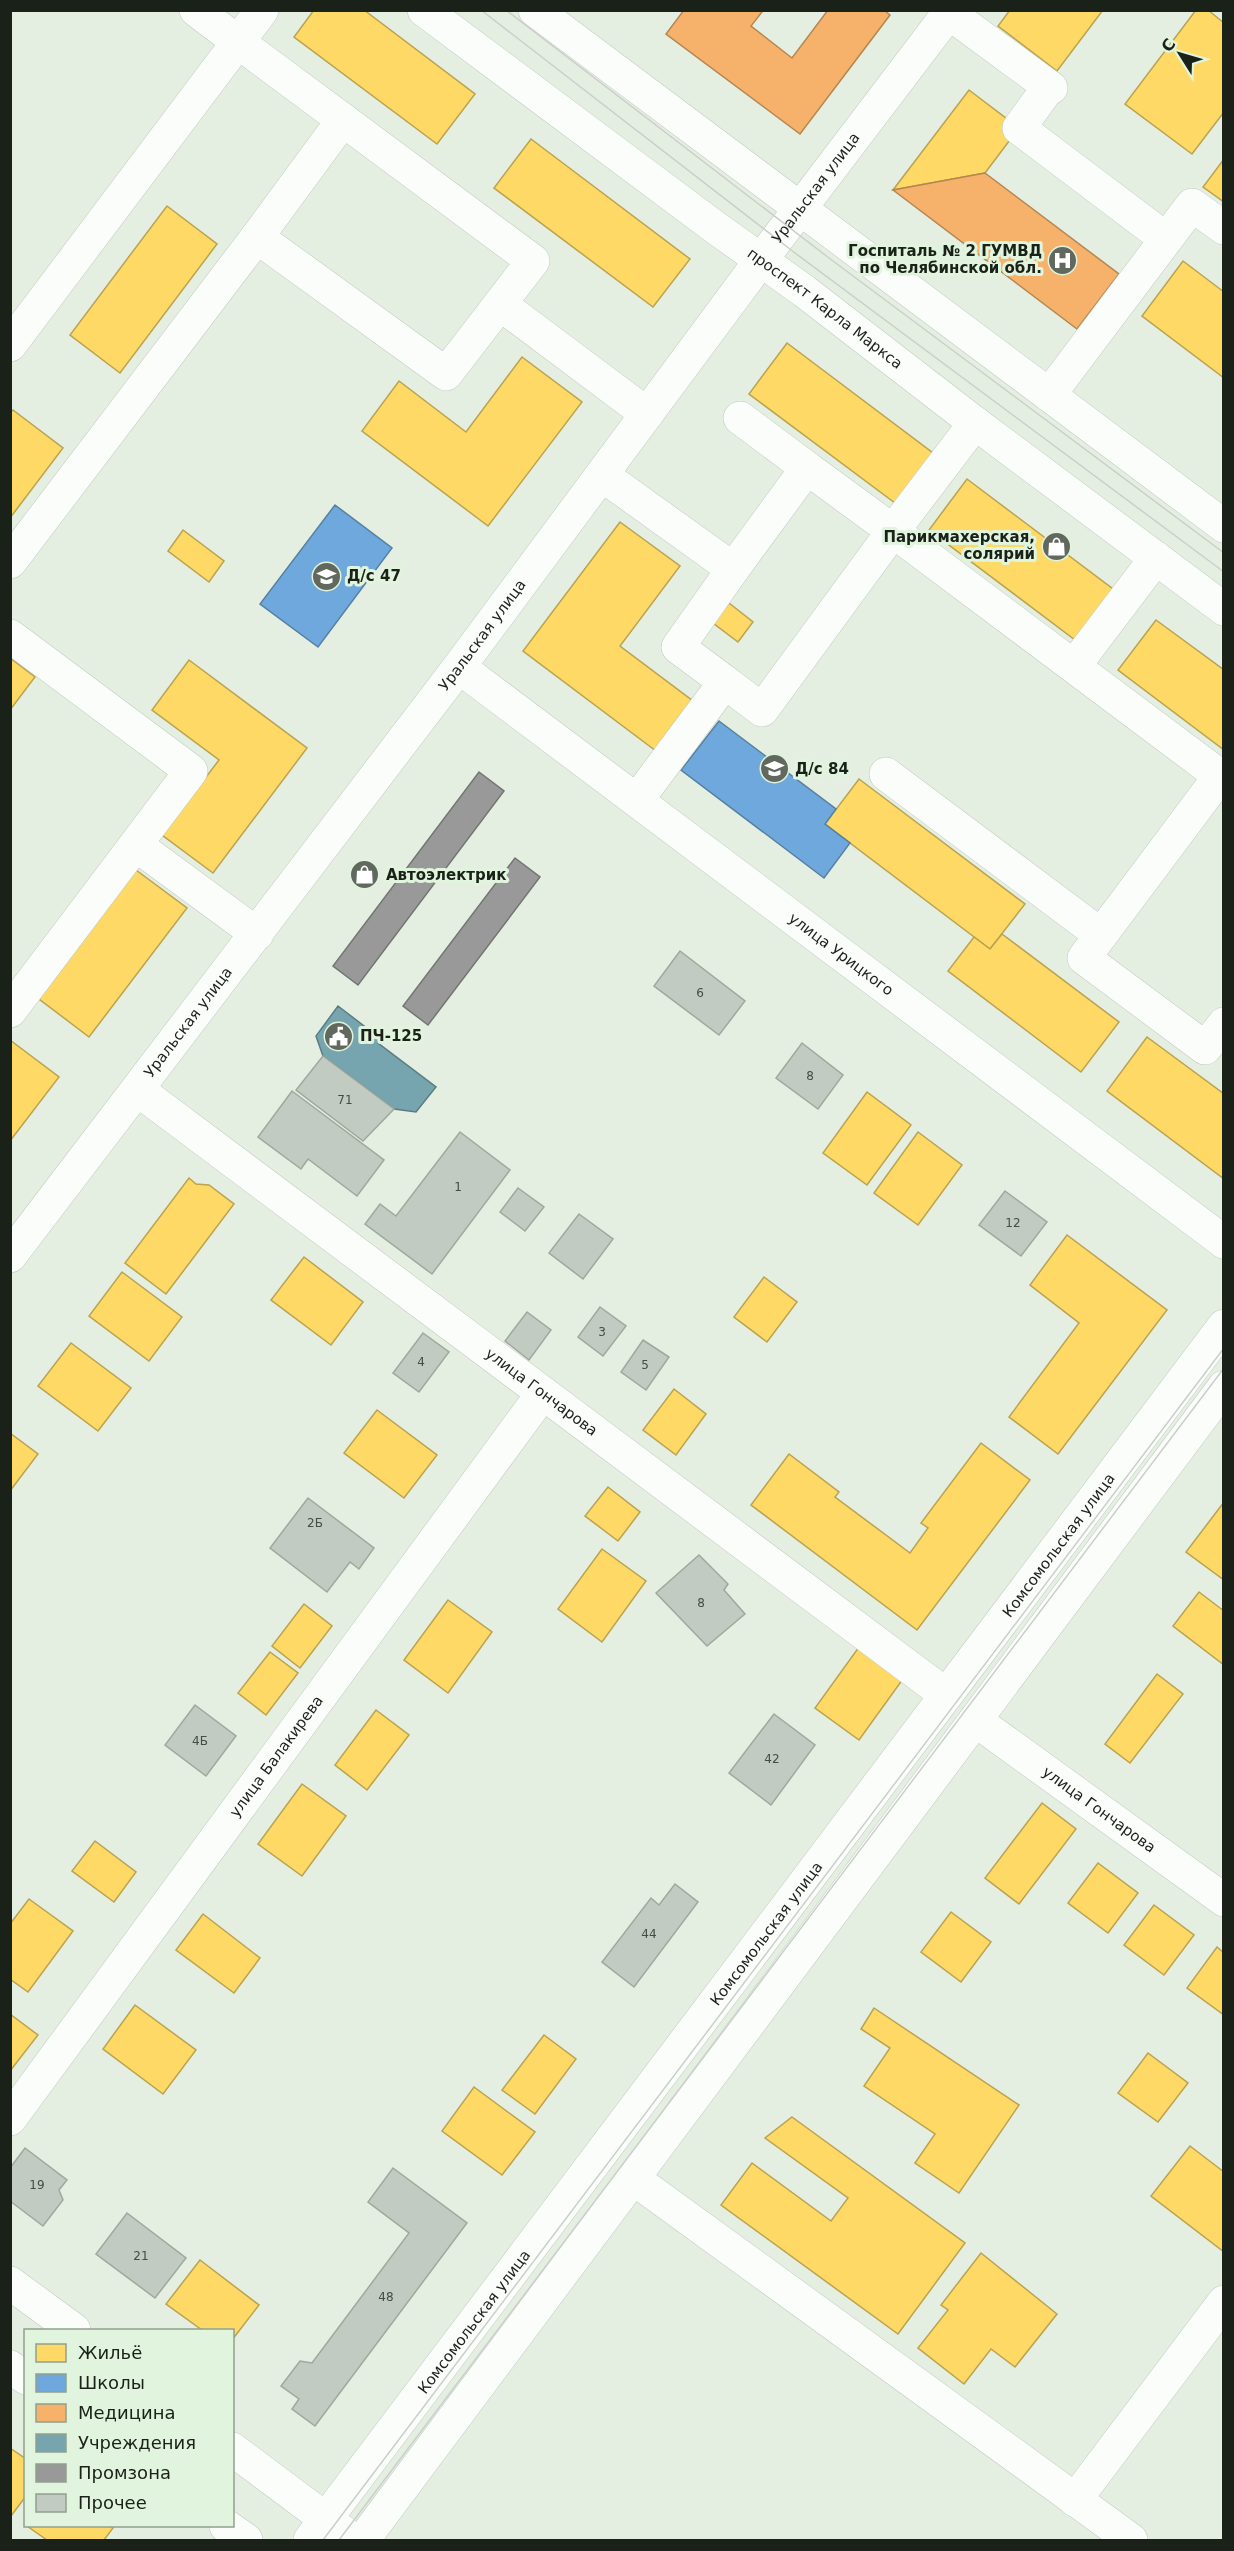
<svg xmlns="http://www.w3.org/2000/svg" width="1234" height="2551" viewBox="0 0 1234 2551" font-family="'DejaVu Sans',sans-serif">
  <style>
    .homes { fill: #ffd966; stroke: #baa24f; stroke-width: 1.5 }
    .schools { fill: #6fa8dc; stroke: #5680a2; stroke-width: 1.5 }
    .health { fill: #f6b26b; stroke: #b48652; stroke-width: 1.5 }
    .public { fill: #76a5af; stroke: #5a7d82; stroke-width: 1.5 }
    .industry { fill: #999; stroke: #737573; stroke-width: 1.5 }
    .building { fill: #c2cbc1; stroke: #9fa89d; stroke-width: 1.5 }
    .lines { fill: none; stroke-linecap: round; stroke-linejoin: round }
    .minor-casing { stroke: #c1cac0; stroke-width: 34 }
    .major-casing { stroke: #c1cac0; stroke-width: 34 }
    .minor { stroke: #fbfdfb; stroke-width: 33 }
    .major { stroke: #fbfdfb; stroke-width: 33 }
    .tram { stroke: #cbcfcb; stroke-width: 1.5 }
    .labels { text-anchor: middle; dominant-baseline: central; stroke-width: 6; stroke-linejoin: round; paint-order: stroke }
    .number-label { font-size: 12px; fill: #444c43 }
    .street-label { font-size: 15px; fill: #1a2119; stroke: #e1f4dd }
    .poi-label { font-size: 15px; font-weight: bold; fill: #1a2119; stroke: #e1f4dd; text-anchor: start }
  </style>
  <rect width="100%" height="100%" fill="#e4efe2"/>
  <!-- homes -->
  <g class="homes">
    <polygon points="314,10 364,10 475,94 437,144 294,37"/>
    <polygon points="1010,10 1103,10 1057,71 998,26"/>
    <polygon points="1196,10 1208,10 1224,23 1224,112 1192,154 1125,104"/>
    <polygon points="969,90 1019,128 985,173 893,190"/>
    <polygon points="531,139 690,259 653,307 494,188"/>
    <polygon points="1224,159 1224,202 1203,187"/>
    <polygon points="167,206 217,244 120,373 70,335"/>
    <polygon points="1183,261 1224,292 1224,378 1142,316"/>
    <polygon points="787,343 937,456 899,506 749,394"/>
    <polygon points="522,357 582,402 488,526 362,431 399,381 466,432"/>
    <polygon points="13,410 63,448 10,518 10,413"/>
    <polygon points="967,479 1117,592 1079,643 929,530"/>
    <polygon points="620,522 680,566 620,646 693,701 656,751 523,651"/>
    <polygon points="183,530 224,561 209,582 168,551"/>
    <polygon points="729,603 753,622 738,642 713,623"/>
    <polygon points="1156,620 1224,670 1224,750 1118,670"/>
    <polygon points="10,658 35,677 10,710"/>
    <polygon points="189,660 307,748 213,873 162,835 219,760 152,710"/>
    <polygon points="859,779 1025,904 990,949 825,824"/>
    <polygon points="136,870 187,908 89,1037 39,999"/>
    <polygon points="1002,934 1119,1022 1081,1072 948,971 974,937 990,949"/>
    <polygon points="1147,1037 1224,1094 1224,1179 1107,1091"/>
    <polygon points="10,1040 59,1077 10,1141"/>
    <polygon points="867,1092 911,1125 867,1185 823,1153"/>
    <polygon points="918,1132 962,1165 918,1225 874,1193"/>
    <polygon points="189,1178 196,1184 209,1185 234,1204 166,1294 125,1263"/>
    <polygon points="1067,1235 1167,1310 1058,1454 1009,1417 1079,1323 1030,1285"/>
    <polygon points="304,1257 363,1302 331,1345 271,1300"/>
    <polygon points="122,1272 182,1317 149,1361 89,1316"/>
    <polygon points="764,1277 797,1302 767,1342 734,1317"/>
    <polygon points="71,1343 131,1388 98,1431 38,1386"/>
    <polygon points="674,1389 706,1414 676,1455 643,1430"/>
    <polygon points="377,1410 437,1455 404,1498 344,1453"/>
    <polygon points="10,1433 38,1454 10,1491"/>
    <polygon points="981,1443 1030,1480 917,1630 751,1505 789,1454 839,1492 835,1497 910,1553 928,1528 921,1523"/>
    <polygon points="608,1487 640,1512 618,1541 585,1516"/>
    <polygon points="1224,1502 1224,1580 1186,1552"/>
    <polygon points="602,1549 646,1581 602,1642 558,1609"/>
    <polygon points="1199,1592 1224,1611 1224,1665 1173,1626"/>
    <polygon points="448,1600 492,1632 448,1693 404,1660"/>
    <polygon points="304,1604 332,1626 300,1668 272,1646"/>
    <polygon points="859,1647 903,1679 859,1740 815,1708"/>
    <polygon points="270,1652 298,1673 266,1715 238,1693"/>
    <polygon points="1157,1674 1183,1694 1130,1763 1105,1744"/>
    <polygon points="376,1710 409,1735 367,1790 335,1765"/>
    <polygon points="302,1784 346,1816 302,1876 258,1844"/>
    <polygon points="1042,1803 1076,1829 1019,1904 985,1878"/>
    <polygon points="95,1841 136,1872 114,1902 72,1871"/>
    <polygon points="1098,1863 1138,1893 1108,1933 1068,1903"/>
    <polygon points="29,1899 73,1931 28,1992 10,1979 10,1924"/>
    <polygon points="1154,1905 1194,1935 1164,1975 1124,1945"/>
    <polygon points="951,1912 991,1942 961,1982 921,1952"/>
    <polygon points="203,1914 260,1958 234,1993 176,1950"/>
    <polygon points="1217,1947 1224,1953 1224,2015 1187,1988"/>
    <polygon points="135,2005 196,2050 163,2094 103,2049"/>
    <polygon points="874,2008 1019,2105 959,2193 915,2163 935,2134 864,2086 890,2048 861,2029"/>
    <polygon points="10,2014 38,2035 10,2071"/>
    <polygon points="544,2035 576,2059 535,2114 502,2090"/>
    <polygon points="1148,2053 1188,2083 1158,2122 1118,2093"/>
    <polygon points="474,2087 535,2132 502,2175 442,2131"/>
    <polygon points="792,2117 965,2243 898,2334 721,2205 752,2163 831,2221 848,2198 765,2138"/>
    <polygon points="1190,2146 1224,2172 1224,2252 1151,2196"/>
    <polygon points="981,2253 1057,2314 1015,2367 991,2349 964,2384 918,2348 948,2310 941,2305"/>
    <polygon points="200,2260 259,2305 232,2340 232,2330 202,2330 166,2304"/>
    <polygon points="10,2448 26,2459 26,2496 11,2516"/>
    <polygon points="27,2526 110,2526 113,2528 104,2540 47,2540"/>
  </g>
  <!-- schools -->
  <g class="schools">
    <polygon points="335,505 392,548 318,647 260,604"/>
    <polygon points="719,721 836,809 825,824 850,843 824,878 681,770"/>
  </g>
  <!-- health -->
  <g class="health">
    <polygon points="684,10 759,10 762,12 751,26 792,58 828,10 884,10 890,15 800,134 666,34"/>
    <polygon points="985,173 1119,274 1077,329 893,190"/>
  </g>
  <!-- public -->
  <polygon class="public" points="338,1006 381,1039 378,1043 436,1087 416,1112 394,1109 323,1056 316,1036"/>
  <!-- industry -->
  <g class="industry">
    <polygon points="479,772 504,791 358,985 333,966"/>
    <polygon points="515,858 540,877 428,1025 403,1006"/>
  </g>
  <!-- building -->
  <g class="building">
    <polygon points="680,951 745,1001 719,1035 654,986"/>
    <polygon points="802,1043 843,1075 818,1109 776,1078"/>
    <polygon points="323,1056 394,1109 363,1141 296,1090"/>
    <polygon points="292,1091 384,1160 357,1196 308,1159 301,1169 258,1137"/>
    <polygon points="460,1132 510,1170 432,1274 365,1224 380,1204 396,1216"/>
    <polygon points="518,1188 544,1207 525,1231 500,1212"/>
    <polygon points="1005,1191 1047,1222 1021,1256 979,1225"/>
    <polygon points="579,1214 613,1239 583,1279 549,1253"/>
    <polygon points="600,1307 626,1326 603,1356 578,1337"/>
    <polygon points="527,1312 551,1330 529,1360 505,1341"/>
    <polygon points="423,1333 449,1352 419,1392 393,1373"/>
    <polygon points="643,1340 669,1357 646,1390 621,1372"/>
    <polygon points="308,1498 374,1548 359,1569 350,1562 327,1592 270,1548"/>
    <polygon points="699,1555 728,1584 724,1590 745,1614 707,1646 656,1593"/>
    <polygon points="195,1705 236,1736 206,1776 165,1745"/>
    <polygon points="774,1714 815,1745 771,1805 729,1773"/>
    <polygon points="675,1884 698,1902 634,1987 602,1962 651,1898 659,1905"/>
    <polygon points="25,2148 67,2180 59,2190 63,2200 43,2226 10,2201 10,2168"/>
    <polygon points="393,2168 467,2223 315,2426 292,2409 299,2399 281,2386 300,2361 312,2363 409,2233 368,2202"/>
    <polygon points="127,2213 186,2258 155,2298 96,2254"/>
  </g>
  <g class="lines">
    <defs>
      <g id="minor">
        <polyline points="196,10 238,42 262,10"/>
        <polyline points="949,13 1051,88"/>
        <polyline points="1043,95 1019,128 1166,239"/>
        <polyline points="500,304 647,414"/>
        <polyline points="10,345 238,42 533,261 446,374 257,237"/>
        <polyline points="1049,395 1192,205 1224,228"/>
        <polyline points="740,418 807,468"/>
        <polyline points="975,423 893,531 1224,779"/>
        <polyline points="602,475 733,569 678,647 725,682 637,800"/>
        <polyline points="10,562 257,237 343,120"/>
        <polyline points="10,636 191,771 10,1011"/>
        <polyline points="1074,666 1156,558"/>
        <path id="s1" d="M 459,667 L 1224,1242"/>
        <polyline points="725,682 762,710 893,531 807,468 733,569"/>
        <polyline points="886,774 1101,935 1084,958 1205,1048 1224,1024"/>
        <polyline points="136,845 257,934"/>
        <polyline points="1101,935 1220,776"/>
        <path id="s2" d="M 138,1090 L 945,1694"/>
        <path id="s3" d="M 10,1256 L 459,667 L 761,260 L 951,10"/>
        <path id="s4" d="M 975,1720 L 1224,1900"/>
        <path id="s5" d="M 10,2119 L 543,1393"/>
        <polyline points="634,2179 1131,2540"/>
        <polyline points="1075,2500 1224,2302"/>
      </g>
      <g id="major">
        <path id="s6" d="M 424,10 L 716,228 L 804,291 L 975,423 L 1224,609"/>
        <polyline points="535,10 1224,526"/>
        <polyline points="10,2283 74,2330"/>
        <polyline points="10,2367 26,2378"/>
        <polyline points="232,2449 343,2532"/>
        <polyline points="226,2526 246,2540"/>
        <path id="s7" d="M 310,2540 L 1224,1326"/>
        <polyline points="363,2540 1224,1387"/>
      </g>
    </defs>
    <!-- minor casing -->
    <use href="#minor" class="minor-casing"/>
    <!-- major casing -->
    <use href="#major" class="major-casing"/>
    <!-- minor -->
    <use href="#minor" class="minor"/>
    <!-- major -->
    <use href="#major" class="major"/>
    <!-- tram -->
    <g class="tram">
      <polyline points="481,10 795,253 1224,572"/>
      <polyline points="506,10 829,258 1224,553"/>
      <polyline points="323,2540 1224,1348"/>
      <polyline points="339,2540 1224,1368"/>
    </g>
  </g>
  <!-- icons -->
  <defs>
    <symbol id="hospital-disc" viewBox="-11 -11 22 22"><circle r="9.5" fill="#61695f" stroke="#e1f4dd"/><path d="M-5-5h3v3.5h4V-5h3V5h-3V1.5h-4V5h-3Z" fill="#fff"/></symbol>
    <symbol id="shop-disc" viewBox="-11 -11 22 22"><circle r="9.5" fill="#61695f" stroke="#e1f4dd"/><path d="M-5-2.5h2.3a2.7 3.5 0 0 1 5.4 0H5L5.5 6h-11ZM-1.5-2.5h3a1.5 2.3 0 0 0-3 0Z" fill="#fff"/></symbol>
    <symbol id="school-disc" viewBox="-11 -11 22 22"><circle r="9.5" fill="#61695f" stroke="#e1f4dd"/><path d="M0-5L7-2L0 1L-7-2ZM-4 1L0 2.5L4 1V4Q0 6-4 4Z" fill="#fff"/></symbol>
    <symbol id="civic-disc" viewBox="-11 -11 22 22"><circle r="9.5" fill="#61695f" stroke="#e1f4dd"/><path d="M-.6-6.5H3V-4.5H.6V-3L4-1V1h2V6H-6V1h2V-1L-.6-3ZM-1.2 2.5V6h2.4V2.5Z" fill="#fff"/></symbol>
  </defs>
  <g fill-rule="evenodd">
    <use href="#hospital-disc" x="1046" y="244" width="33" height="33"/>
    <use href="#shop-disc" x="1040" y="530" width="33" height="33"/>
    <use href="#school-disc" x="310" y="560" width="33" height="33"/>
    <use href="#school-disc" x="758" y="752" width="33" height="33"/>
    <use href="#shop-disc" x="348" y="858" width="33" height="33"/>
    <use href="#civic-disc" x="322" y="1020" width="33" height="33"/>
  </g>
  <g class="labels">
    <!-- number labels -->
    <g class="number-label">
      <text x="700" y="993">6</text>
      <text x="810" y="1076">8</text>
      <text x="345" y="1100">71</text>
      <text x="458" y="1187">1</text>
      <text x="1013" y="1223">12</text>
      <text x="602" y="1332">3</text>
      <text x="421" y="1362">4</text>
      <text x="645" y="1365">5</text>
      <text x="315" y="1523">2Б</text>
      <text x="701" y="1603">8</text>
      <text x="200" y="1741">4Б</text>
      <text x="772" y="1759">42</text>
      <text x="649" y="1934">44</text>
      <text x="37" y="2185">19</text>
      <text x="141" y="2256">21</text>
      <text x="386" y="2297">48</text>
    </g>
    <!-- street labels -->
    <g class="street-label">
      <text stroke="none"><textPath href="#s3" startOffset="1338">Уральская улица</textPath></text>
      <text stroke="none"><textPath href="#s6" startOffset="500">проспект Карла Маркса</textPath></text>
      <text stroke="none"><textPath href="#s3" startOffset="780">Уральская улица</textPath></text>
      <text stroke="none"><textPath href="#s1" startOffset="478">улица Урицкого</textPath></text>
      <text stroke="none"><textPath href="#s3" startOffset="294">Уральская улица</textPath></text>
      <text stroke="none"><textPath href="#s2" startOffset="504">улица Гончарова</textPath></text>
      <text stroke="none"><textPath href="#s7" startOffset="1245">Комсомольская улица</textPath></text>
      <text stroke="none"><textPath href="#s5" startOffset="450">улица Балакирева</textPath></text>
      <text stroke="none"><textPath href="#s4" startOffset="153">улица Гончарова</textPath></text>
      <text stroke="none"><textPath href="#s7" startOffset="759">Комсомольская улица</textPath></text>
      <text stroke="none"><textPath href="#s7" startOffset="273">Комсомольская улица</textPath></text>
    </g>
    <!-- poi labels -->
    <g class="poi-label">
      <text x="1042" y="251" text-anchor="end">Госпиталь № 2 ГУМВД<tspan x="1042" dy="17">по Челябинской обл.</tspan></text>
      <text x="1035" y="537" text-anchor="end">Парикмахерская,<tspan x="1035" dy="17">солярий</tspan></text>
      <text x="347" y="576">Д/с 47</text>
      <text x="795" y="769">Д/с 84</text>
      <text x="386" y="875">Автоэлектрик</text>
      <text x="360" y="1036">ПЧ-125</text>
    </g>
  </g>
  <!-- border -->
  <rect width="1234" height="2551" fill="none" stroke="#1a2119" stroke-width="24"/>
  <!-- legend -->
  <rect x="24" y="2329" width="210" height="198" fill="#e1f4dd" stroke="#91a08f" stroke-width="1.5"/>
  <rect x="36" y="2344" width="30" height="18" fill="#ffd966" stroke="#91a08f" stroke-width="1.5"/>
  <text x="78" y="2359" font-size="18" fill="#1a2119">Жильё</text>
  <rect x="36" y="2374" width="30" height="18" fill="#6fa8dc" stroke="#91a08f" stroke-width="1.5"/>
  <text x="78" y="2389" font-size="18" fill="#1a2119">Школы</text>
  <rect x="36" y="2404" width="30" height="18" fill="#f6b26b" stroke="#91a08f" stroke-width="1.5"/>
  <text x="78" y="2419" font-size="18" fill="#1a2119">Медицина</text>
  <rect x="36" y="2434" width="30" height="18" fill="#76a5af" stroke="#91a08f" stroke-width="1.5"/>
  <text x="78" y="2449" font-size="18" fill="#1a2119">Учреждения</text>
  <rect x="36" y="2464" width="30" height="18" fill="#999999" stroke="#91a08f" stroke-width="1.5"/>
  <text x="78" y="2479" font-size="18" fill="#1a2119">Промзона</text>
  <rect x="36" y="2494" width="30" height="18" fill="#c2cbc1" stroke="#91a08f" stroke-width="1.5"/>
  <text x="78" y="2509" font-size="18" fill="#1a2119">Прочее</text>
  <!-- north arrow -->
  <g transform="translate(1180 54) rotate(307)" stroke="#e1f4dd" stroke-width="4.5" paint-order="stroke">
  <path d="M0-4.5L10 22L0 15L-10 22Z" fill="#1a2119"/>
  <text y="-9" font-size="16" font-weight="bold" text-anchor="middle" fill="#1a2119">С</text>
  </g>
</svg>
